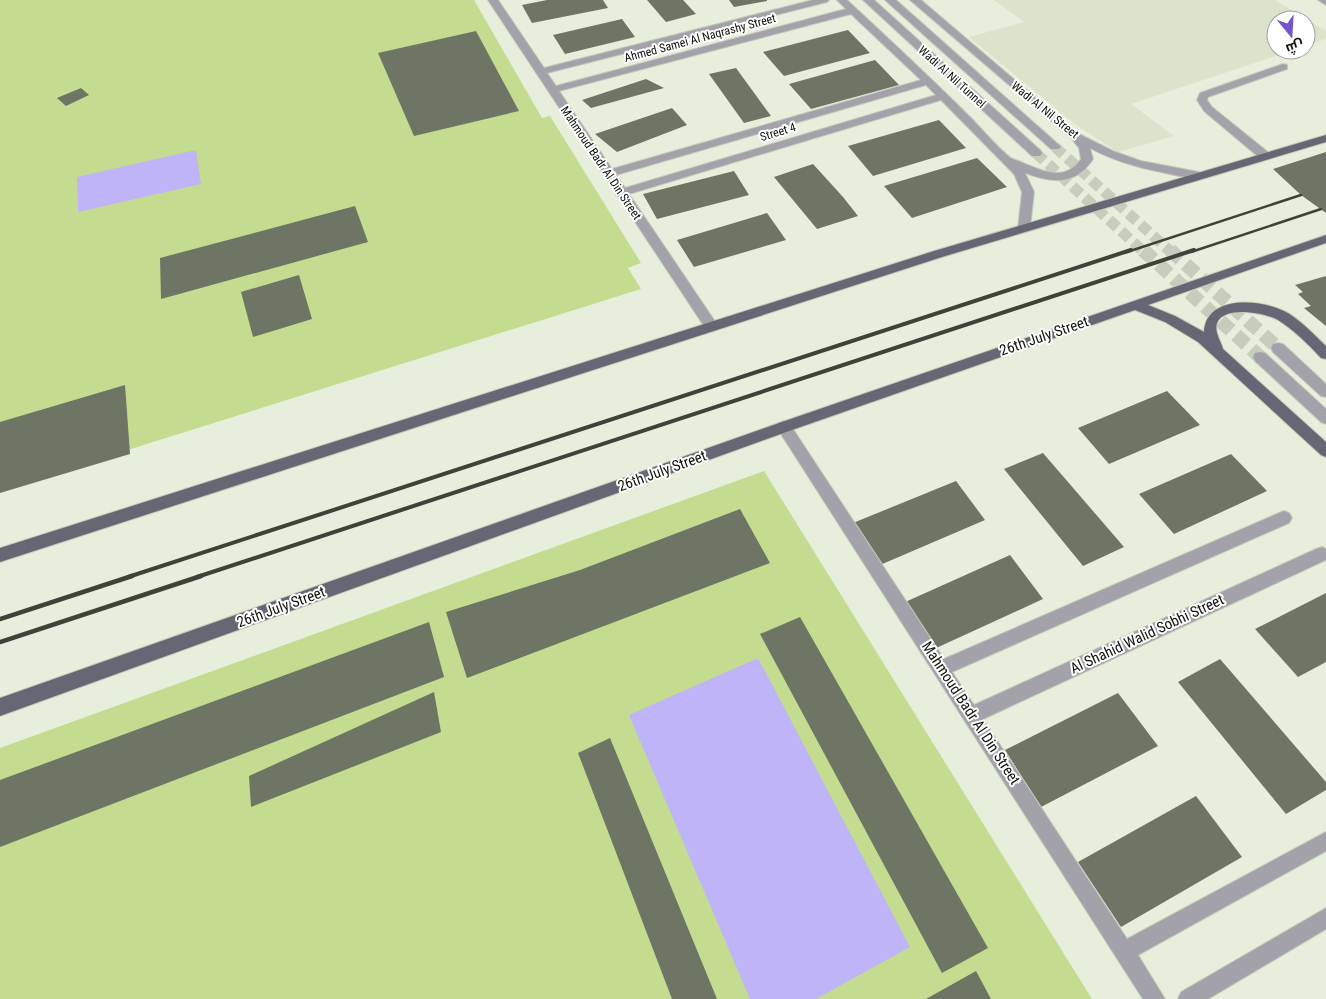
<svg xmlns="http://www.w3.org/2000/svg" width="1326" height="999" viewBox="0 0 1326 999" font-family="'Roboto Condensed',Cairo,sans-serif">
  <style>
    .built { fill: #dbe4ca }
    .green { fill: #c4dc90 }
    .water { fill: #beb4f7 }
    .building { fill: #6f7564 }
    .lines { fill: none; stroke-linecap: round; stroke-linejoin: round }
    .minor-tunnel-far1 { stroke: #c7cdbc; stroke-width: 11; stroke-dasharray: 11 5.5; stroke-linecap: butt }
    .minor-tunnel { stroke: #c7cdbc; stroke-width: 14; stroke-dasharray: 14 7; stroke-linecap: butt }
    .minor-casing { stroke: #c5cbba; stroke-width: 2 }
    .major-casing { stroke: #c5cbba; stroke-width: 2 }
    .minor { fill: #a3a2aa; fill-rule: evenodd }
    .major { fill: #676674; fill-rule: evenodd }
    .rail-far2 { stroke: #3f4238; stroke-width: 2.5 }
    .rail-far1 { stroke: #3f4238; stroke-width: 4 }
    .rail { stroke: #3f4238; stroke-width: 4.5 }
    .labels { text-anchor: middle; dominant-baseline: central; stroke-width: 4; stroke-linejoin: round; paint-order: stroke }
    .far-street-label { font-size: 12px; fill: #11130c; stroke: #fff }
    .street-label { font-size: 15px; fill: #11130c; stroke: #fff }
  </style>
  <rect width="100%" height="100%" fill="#e7eedb"/>
  <!-- built -->
  <polygon class="built" points="994,0 1275,0 1326,31 1326,39 1306,46 1306,20 1276,20 1276,50 1294,50 1131,104 1174,136 1118,152 1076,125 969,37 1024,22"/>
  <!-- green -->
  <g class="green">
    <polygon points="0,0 474,0 542,118 550,116 641,263 628,268 641,289 0,490"/>
    <polygon points="764,471 1092,999 0,999 0,748"/>
  </g>
  <!-- water -->
  <g class="water">
    <polygon points="196,150 201,184 78,212 77,177"/>
    <polygon points="758,658 910,947 816,999 750,999 629,715"/>
  </g>
  <!-- building -->
  <g class="building">
    <polygon points="547,0 603,0 608,8 532,23 522,5"/>
    <polygon points="647,0 683,0 696,14 666,22"/>
    <polygon points="729,0 767,0 767,1 734,7"/>
    <polygon points="622,19 635,37 565,54 553,35"/>
    <polygon points="848,30 870,53 784,76 763,52"/>
    <polygon points="476,31 519,111 414,136 378,53"/>
    <polygon points="875,60 899,85 811,109 789,84"/>
    <polygon points="736,68 771,116 744,123 709,74"/>
    <polygon points="646,79 664,88 591,108 582,100"/>
    <polygon points="81,88 89,95 66,106 57,98"/>
    <polygon points="672,108 687,125 617,152 595,134"/>
    <polygon points="939,120 966,148 873,176 848,146"/>
    <polygon points="1326,152 1326,213 1301,195 1273,169"/>
    <polygon points="977,158 1007,187 912,218 884,186"/>
    <polygon points="813,164 843,197 858,216 817,229 774,177"/>
    <polygon points="734,171 749,195 657,219 643,194"/>
    <polygon points="355,206 368,242 161,299 160,258"/>
    <polygon points="767,213 786,240 694,267 677,240"/>
    <polygon points="299,275 312,319 253,337 241,292"/>
    <polygon points="1326,276 1326,326 1304,308 1311,306 1298,294 1303,292 1295,285"/>
    <polygon points="125,385 130,454 0,493 0,422"/>
    <polygon points="1167,391 1200,425 1109,464 1078,428"/>
    <polygon points="1043,453 1124,547 1083,566 1004,469"/>
    <polygon points="1231,454 1267,491 1174,534 1139,494"/>
    <polygon points="956,481 985,520 880,565 853,523"/>
    <polygon points="740,509 770,563 467,678 446,612 580,570"/>
    <polygon points="1010,555 1043,599 934,649 903,603"/>
    <polygon points="1326,593 1326,662 1298,677 1255,629"/>
    <polygon points="800,617 988,948 942,973 760,634"/>
    <polygon points="429,622 444,677 0,847 0,780"/>
    <polygon points="1220,659 1326,782 1326,790 1286,814 1178,682"/>
    <polygon points="434,692 441,732 251,807 249,776"/>
    <polygon points="1118,693 1158,746 1041,807 1005,750"/>
    <polygon points="610,738 717,999 672,999 578,753"/>
    <polygon points="1196,796 1242,857 1121,927 1078,862"/>
    <polygon points="976,971 991,999 926,999"/>
  </g>
  <g class="lines">
    <!-- minor-tunnel-far1 -->
    <g class="minor-tunnel-far1">
      <polyline points="1055,147 1171,252"/>
      <polyline points="1036,153 1144,252"/>
    </g>
    <!-- minor-tunnel -->
    <g class="minor-tunnel">
      <polyline points="1143,250 1260,357"/>
      <polyline points="1170,250 1278,348"/>
    </g>
    <defs>
      <g id="minor">
        <path d="M 488,0 L 498,0 L 544,68 L 813,0 L 829,0 L 827,2 L 547,73 L 556,86 L 846,9 L 837,0 L 847,0 C 889,39 931,78 972,119 C 980,127 1005,156 1013,159 C 1036,167 1062,186 1081,159 L 1079,148 L 1071,138 L 910,0 L 921,0 L 1077,133 L 1113,151 L 1141,161 L 1199,172 L 1205,176 L 1199,180 C 1162,172 1124,167 1090,148 L 1093,159 C 1075,186 1053,183 1025,173 L 1034,192 L 1030,228 L 1028,231 L 1020,231 L 1018,228 L 1022,192 L 1014,174 L 941,100 L 629,194 L 716,323 L 718,326 L 716,329 L 706,329 L 618,196 L 616,196 L 615,192 ZM 851,14 L 921,80 L 612,169 L 559,91 ZM 926,85 L 936,95 L 625,188 L 616,175 Z"/>
        <polygon points="863,0 874,0 1040,150 1042,153 1040,156 1032,156"/>
        <polygon points="885,0 896,0 1059,145 1061,147 1059,149 1051,149"/>
        <polygon points="1318,0 1326,0 1326,5"/>
        <polygon points="1283,64 1287,65 1287,69 1208,97 1207,100 1212,107 1269,153 1271,156 1265,160 1261,159 1204,111 1197,100 1200,93"/>
        <polygon points="1278,343 1283,344 1326,384 1326,397 1321,396 1273,352 1271,348 1273,344"/>
        <polygon points="1260,352 1265,353 1326,409 1326,424 1321,422 1255,361 1253,357 1255,353"/>
        <polygon points="784,421 789,423 944,659 1279,513 1284,511 1289,513 1292,518 1289,523 952,672 974,705 1316,549 1322,547 1326,549 1326,560 983,719 1127,939 1326,832 1326,851 1138,955 1165,999 1143,999 779,431 777,427 779,423"/>
        <polygon points="1326,908 1326,929 1208,999 1178,999 1181,992"/>
      </g>
      <g id="major">
        <polygon points="1326,135 1326,142 942,257 0,562 0,548 934,251"/>
        <path d="M 1326,235 L 1326,243 L 1148,305 L 1175,316 L 1204,332 C 1206,295 1259,299 1284,311 C 1300,319 1313,334 1326,346 L 1326,359 L 1321,358 C 1308,344 1294,330 1278,320 C 1266,313 1224,305 1217,323 C 1214,332 1221,341 1223,349 L 1326,442 L 1326,457 L 1321,455 L 1198,342 L 1165,322 L 1135,310 L 789,431 L 0,716 L 0,698 L 779,423 Z"/>
      </g>
    </defs>
    <!-- minor casing -->
    <use href="#minor" class="minor-casing"/>
    <!-- major casing -->
    <use href="#major" class="major-casing"/>
    <!-- minor -->
    <use href="#minor" class="minor"/>
    <!-- major -->
    <use href="#major" class="major"/>
    <!-- rail-far2 -->
    <g class="rail-far2">
      <polyline points="1127,252 1301,195"/>
      <polyline points="1191,252 1321,209"/>
    </g>
    <!-- rail-far1 -->
    <g class="rail-far1">
      <polyline points="128,577 1131,250"/>
      <polyline points="197,577 1194,250"/>
    </g>
    <!-- rail -->
    <g class="rail">
      <polyline points="0,619 132,576"/>
      <polyline points="0,642 201,576"/>
    </g>
  </g>
  <g class="labels">
    <!-- far-street labels -->
    <g class="far-street-label">
      <text transform="translate(700 38) rotate(-15)">Ahmed Samei Al Naqrashy Street</text>
      <text transform="translate(952 77) rotate(42)">Wadi Al Nil Tunnel</text>
      <text transform="translate(1045 110) rotate(39)">Wadi Al Nil Street</text>
      <text transform="translate(778 132) rotate(-17)">Street 4</text>
      <text transform="translate(601 163) rotate(56)">Mahmoud Badr Al Din Street</text>
    </g>
    <!-- street labels -->
    <g class="street-label">
      <text transform="translate(1044 336) rotate(-19)">26th July Street</text>
      <text transform="translate(662 471) rotate(-20)">26th July Street</text>
      <text transform="translate(281 607) rotate(-20)">26th July Street</text>
      <text transform="translate(1147 634) rotate(-25)">Al Shahid Walid Sobhi Street</text>
      <text transform="translate(971 713) rotate(57)">Mahmoud Badr Al Din Street</text>
    </g>
  </g>
  <!-- north arrow -->
  <g transform="translate(1291 35) rotate(162)"><circle r="24" fill="#ffffff" stroke="#a0a19e"/>
  <path d="M0-4L9 19L0 12L-9 19Z" fill="#7354ce"/>
  <text y="-8" font-size="14" font-weight="bold" text-anchor="middle" fill="#11130c">ش</text>
  </g>
</svg>
